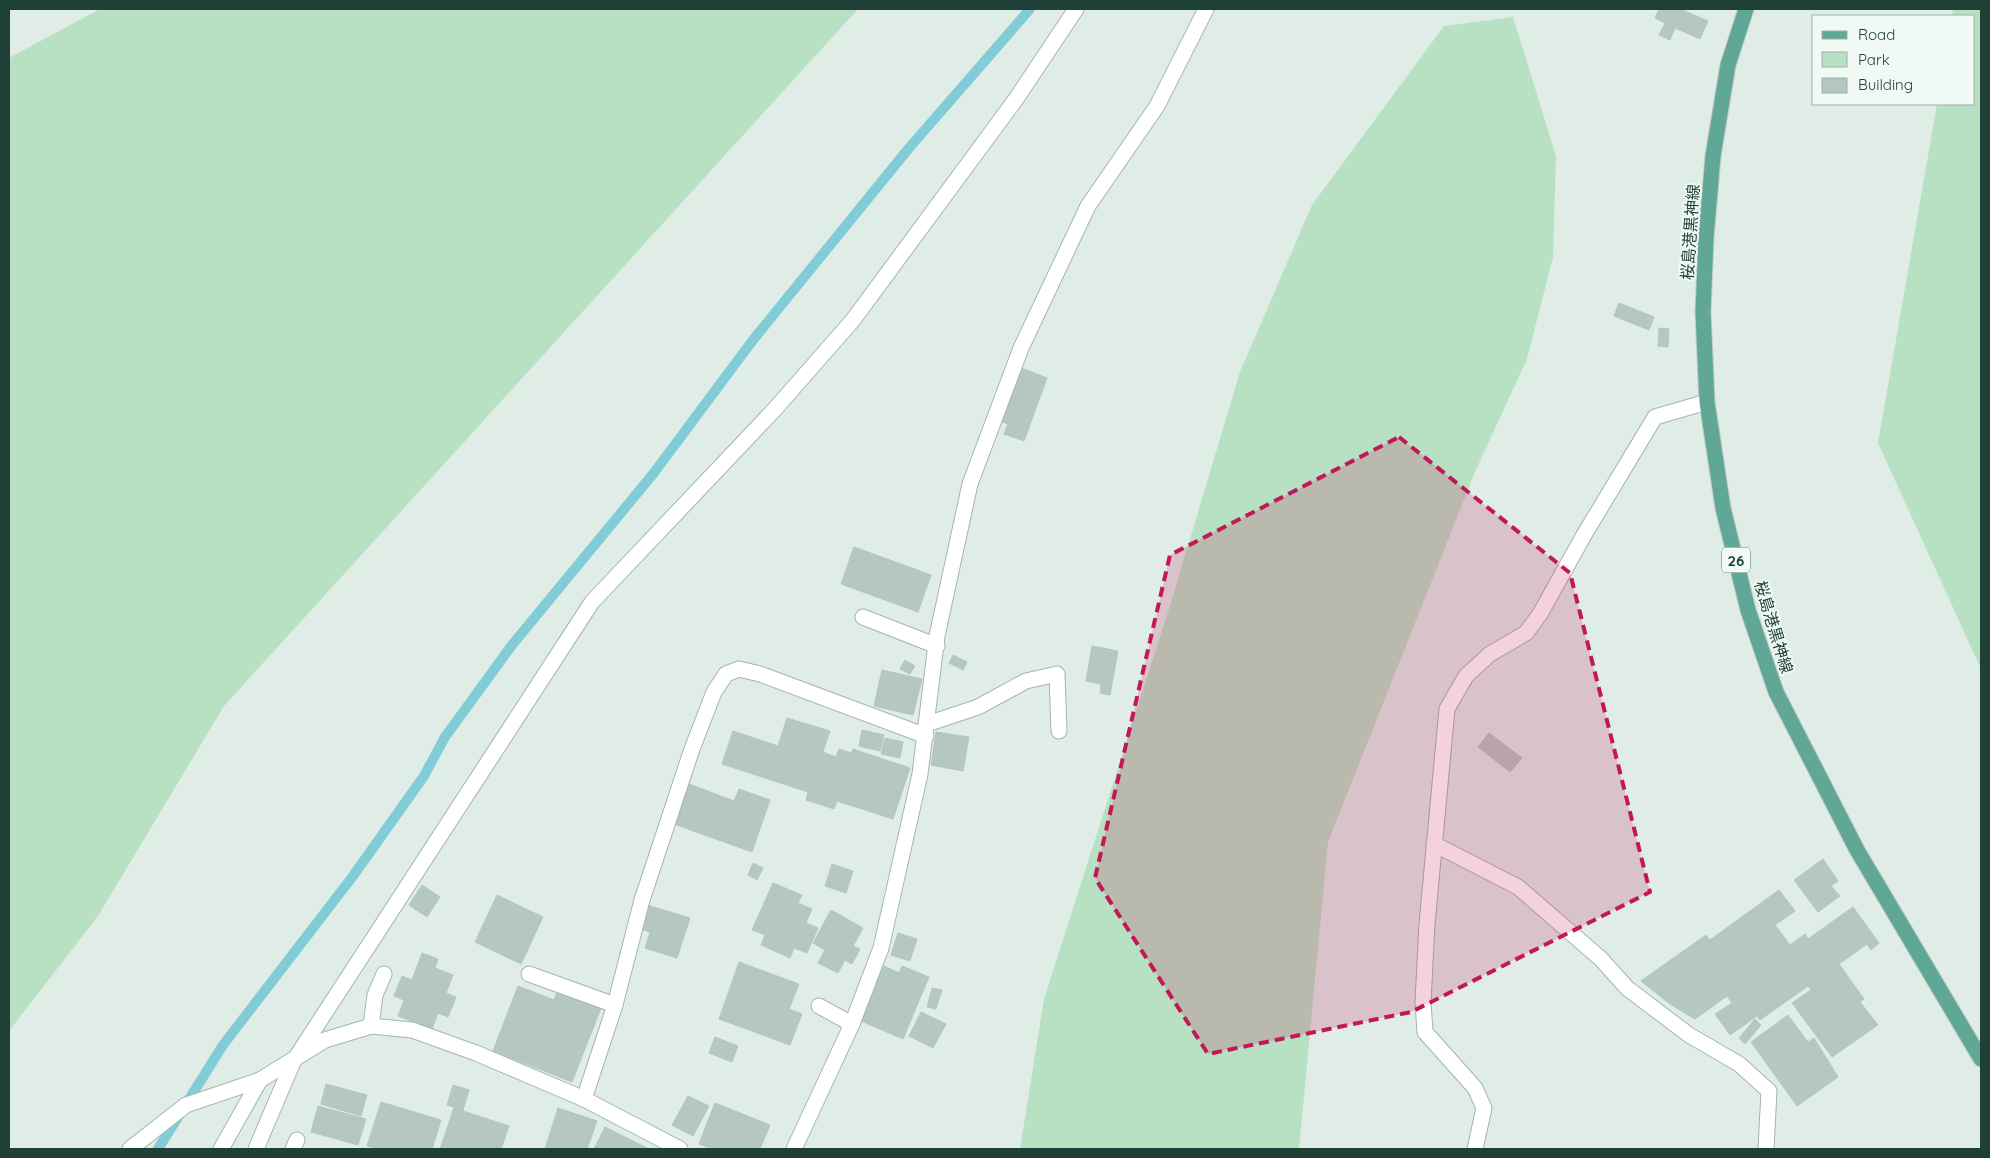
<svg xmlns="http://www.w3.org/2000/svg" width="1990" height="1158" viewBox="0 0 1990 1158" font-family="Quicksand,'Noto Sans JP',sans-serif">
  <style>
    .green { fill: #b7e1c2 }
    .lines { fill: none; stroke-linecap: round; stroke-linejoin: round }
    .stream { stroke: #82ccd8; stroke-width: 10 }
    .building { fill: #b5c8c0; stroke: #b2c7be }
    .street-casing { stroke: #a2b6ae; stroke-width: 17 }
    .primary-casing { stroke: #c0cac7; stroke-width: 17 }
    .street { stroke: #fff; stroke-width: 15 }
    .primary { stroke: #60a895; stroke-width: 15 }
    .marked { fill: #c2185b; fill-opacity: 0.2; stroke: #c2185b; stroke-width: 4; stroke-dasharray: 10 6; stroke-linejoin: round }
    .labels { text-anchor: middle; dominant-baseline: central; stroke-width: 4; stroke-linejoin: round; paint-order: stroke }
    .shield { fill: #f1f9f5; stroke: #5e786f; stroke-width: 1 }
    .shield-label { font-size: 15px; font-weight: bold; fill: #1f4036 }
    .street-label { font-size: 16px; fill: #1f4036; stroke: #f1f9f5 }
  </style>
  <rect width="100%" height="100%" fill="#e0ede7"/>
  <!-- green -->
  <g class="green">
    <polygon points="100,9 858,9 224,706 98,916 9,1031 9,58"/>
    <polygon points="1953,9 1981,9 1981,669 1878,443 1937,104 1974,104 1974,16 1952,16"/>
    <polygon points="1513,17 1556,156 1553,257 1527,359 1475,472 1328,842 1299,1149 1020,1149 1044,999 1169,609 1240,372 1312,205 1444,26"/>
  </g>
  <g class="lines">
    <!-- stream -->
    <polyline class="stream" points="158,1149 223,1045 353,876 424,776 445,737 512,645 653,474 753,340 909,148 1030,9"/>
  </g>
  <!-- building -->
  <g class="building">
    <polygon points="1659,9 1680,9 1708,21 1700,39 1675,28 1670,40 1659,35 1665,23 1655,18"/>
    <polygon points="1619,303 1654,317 1649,330 1614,316"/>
    <polygon points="1659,328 1669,329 1668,347 1658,346"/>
    <polygon points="1019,367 1047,378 1024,441 1004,434 1008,424 999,421"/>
    <polygon points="854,547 931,575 918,612 841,584"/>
    <polygon points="1092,646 1118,651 1110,695 1100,693 1101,684 1086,681"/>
    <polygon points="953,655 967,662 963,670 949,663"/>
    <polygon points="905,660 915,666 910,674 900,669"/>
    <polygon points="882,670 922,679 913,715 874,706"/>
    <polygon points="787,718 830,731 823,752 836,757 839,749 851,753 853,749 910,768 893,819 837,801 834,809 806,800 808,792 722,764 733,731 778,746"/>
    <polygon points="862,730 884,735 880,751 859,746"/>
    <polygon points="936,732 969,737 963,771 931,765"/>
    <polygon points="1489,733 1522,758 1510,772 1478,747"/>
    <polygon points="885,738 903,742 900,758 881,754"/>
    <polygon points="689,784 734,801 739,789 770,800 752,852 674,824"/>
    <polygon points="1823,859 1838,881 1831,886 1840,896 1818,912 1794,880"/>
    <polygon points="753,863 763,868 757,880 748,875"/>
    <polygon points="832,864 853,871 846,893 825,886"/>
    <polygon points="773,883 802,895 798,903 812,909 806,923 818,928 807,953 794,948 790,958 761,945 765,935 752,930"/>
    <polygon points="422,885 440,897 427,917 409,905"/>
    <polygon points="1779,890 1795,911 1775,925 1790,945 1805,934 1808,939 1853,907 1879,943 1871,950 1867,944 1839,964 1864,999 1860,1002 1878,1025 1832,1057 1792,1003 1811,990 1808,986 1760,1020 1757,1016 1730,1035 1715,1014 1732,1003 1727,996 1695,1019 1670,1004 1641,981 1706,935 1710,940"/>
    <polygon points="497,895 543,917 521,964 475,942"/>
    <polygon points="647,905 690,918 677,958 645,948 650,932 640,929"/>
    <polygon points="831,910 863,928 853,946 860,949 852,964 845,960 838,973 818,963 825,950 813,943"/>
    <polygon points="898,933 917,939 910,961 891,955"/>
    <polygon points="422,953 438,959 435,968 453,975 446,993 456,997 448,1017 438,1013 432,1029 398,1016 404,1000 394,996 402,976 412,980"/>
    <polygon points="739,962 799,984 789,1009 802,1014 790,1045 719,1019"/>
    <polygon points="884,966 899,973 902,966 929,977 903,1039 861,1021"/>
    <polygon points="518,986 554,1000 558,990 601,1008 572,1082 493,1051"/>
    <polygon points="932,988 942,990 936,1009 927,1007"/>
    <polygon points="921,1012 946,1024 933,1048 909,1036"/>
    <polygon points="1788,1015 1808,1042 1814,1038 1838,1077 1797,1106 1751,1042"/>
    <polygon points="1755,1019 1761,1025 1745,1044 1739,1038"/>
    <polygon points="715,1037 738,1046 732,1062 709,1053"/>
    <polygon points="326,1084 367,1095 361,1116 321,1104"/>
    <polygon points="453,1085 469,1090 463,1110 447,1105"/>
    <polygon points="688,1096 709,1106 693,1136 672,1125"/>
    <polygon points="381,1102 441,1120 432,1149 379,1149 367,1146"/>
    <polygon points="715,1103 770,1125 760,1149 713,1149 699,1144"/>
    <polygon points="318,1106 366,1119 358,1145 311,1132"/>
    <polygon points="454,1108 509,1126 501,1149 440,1149"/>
    <polygon points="558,1108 597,1121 587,1149 545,1149"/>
    <polygon points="605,1127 649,1149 594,1149"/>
  </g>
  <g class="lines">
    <defs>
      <g id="street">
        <polyline points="863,617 937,646"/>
        <polyline points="927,724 978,707 1026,681 1057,674 1059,731"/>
        <polyline points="1434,844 1518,887 1601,959 1627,988 1689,1035 1739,1064 1769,1091 1766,1149"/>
        <polyline points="529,974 615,1005"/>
        <polyline points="819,1006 852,1024"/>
        <polyline points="371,1026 375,995 384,974"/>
        <polyline points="584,1099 615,1005 642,900 692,749 714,692 726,674 739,669 760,674 926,736"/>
        <polyline points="130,1149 186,1105 260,1080 325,1040 371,1026 412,1030 476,1053 584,1099 680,1149"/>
        <polyline points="221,1149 260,1080"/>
        <polyline points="256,1149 293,1062 592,602 775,409 853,320 1016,99 1076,9"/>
        <polyline points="293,1149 297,1140"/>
        <polyline points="794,1149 852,1024 881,948 920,774 937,636 970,484 1021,348 1088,206 1157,106 1206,9"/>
        <polyline points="1475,1149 1484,1108 1475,1088 1425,1032 1423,1002 1427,924 1447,709 1466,676 1490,654 1526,633 1540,614 1584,535 1655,417 1707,402"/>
      </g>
      <polyline id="primary" points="1746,9 1728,65 1713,156 1706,238 1703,312 1707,402 1723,508 1748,610 1776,692 1857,850 1981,1059"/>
    </defs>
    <!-- street casing -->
    <use href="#street" class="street-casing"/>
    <!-- primary casing -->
    <use href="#primary" class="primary-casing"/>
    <!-- street -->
    <use href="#street" class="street"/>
    <!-- primary -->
    <use href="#primary" class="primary"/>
  </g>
  <!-- marked area -->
  <path class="marked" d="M 1399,437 L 1570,573 L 1650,892 L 1411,1012 L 1208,1054 L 1095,878 L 1170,555 Z"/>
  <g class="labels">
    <!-- shield labels -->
    <rect class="shield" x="1722" y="547.5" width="28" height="25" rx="4"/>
    <g class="shield-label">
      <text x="1736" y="560">26</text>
    </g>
    <!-- street labels -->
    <g class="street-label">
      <text transform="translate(1690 232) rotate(-86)">桜島港黒神線</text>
      <text transform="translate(1774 627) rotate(73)">桜島港黒神線</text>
    </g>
  </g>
  <!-- border -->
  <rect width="1990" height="1158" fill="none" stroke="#1f4036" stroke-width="20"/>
  <!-- legend -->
  <rect x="1812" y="15" width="162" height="90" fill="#f1f9f5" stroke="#9dafa9"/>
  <rect x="1822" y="31" width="25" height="8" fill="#60a895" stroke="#9dafa9"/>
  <text x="1858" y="40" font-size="15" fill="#1f4036">Road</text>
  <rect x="1822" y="52" width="25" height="15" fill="#b7e1c2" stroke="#9dafa9"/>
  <text x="1858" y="65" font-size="15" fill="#1f4036">Park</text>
  <rect x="1822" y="78" width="25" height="15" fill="#b5c8c0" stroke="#9dafa9"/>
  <text x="1858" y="90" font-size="15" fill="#1f4036">Building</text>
</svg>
